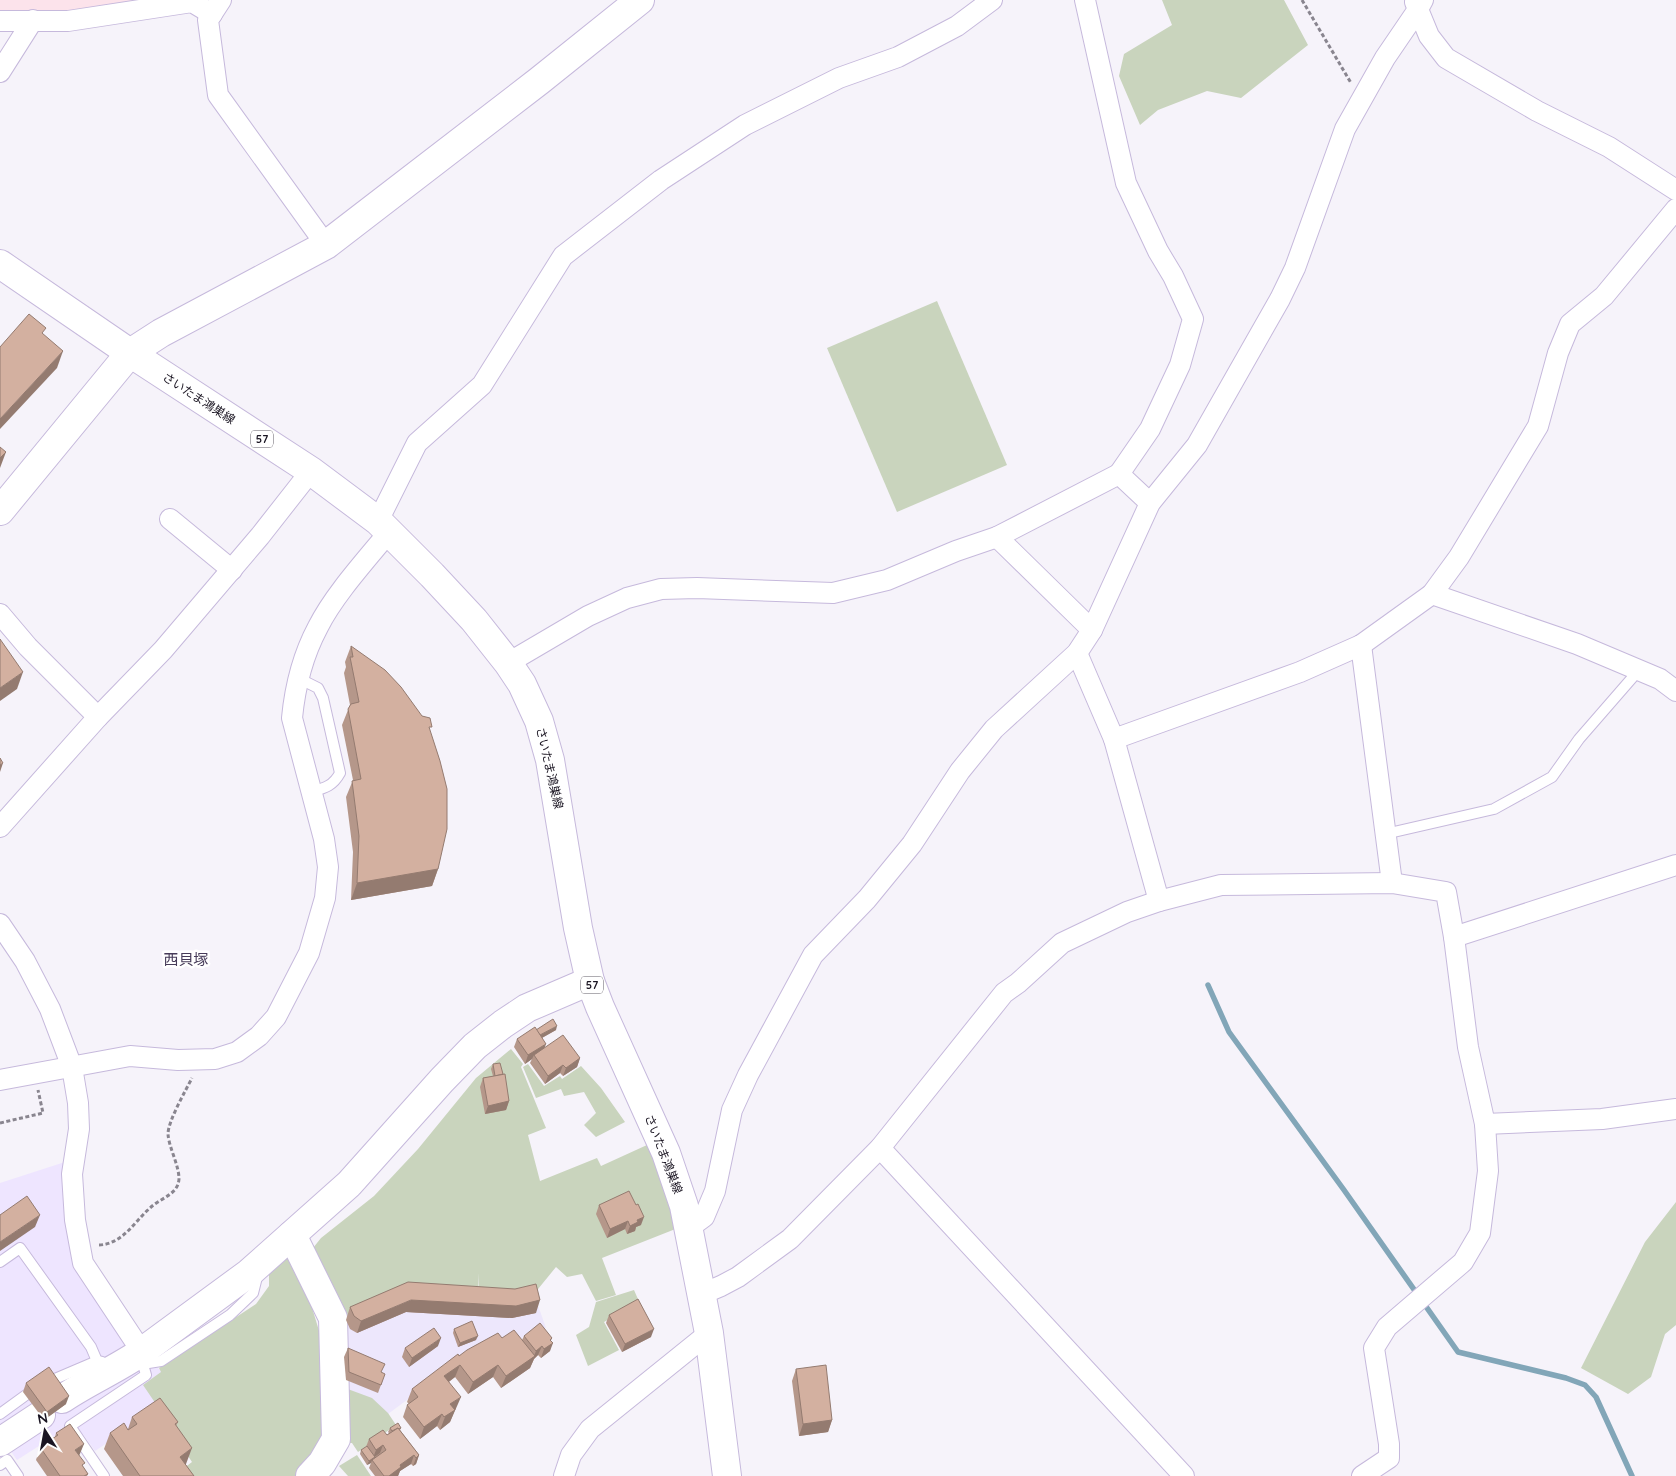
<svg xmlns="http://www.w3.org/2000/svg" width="1676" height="1476" viewBox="0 0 1676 1476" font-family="Quicksand,'Noto Sans JP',sans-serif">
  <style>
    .commercial { fill: #ede7fc }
    .built { fill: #eee5ff }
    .education { fill: #fce3eb }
    .green { fill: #c9d4bd }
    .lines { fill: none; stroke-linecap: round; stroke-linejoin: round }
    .stream { stroke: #82a6b8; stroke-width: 5.5 }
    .lane-casing { stroke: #c6b9dc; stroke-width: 12 }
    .street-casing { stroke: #c6b9dc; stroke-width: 22 }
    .secondary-casing { stroke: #c6b9dc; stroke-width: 30 }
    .primary-casing { stroke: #c6b9dc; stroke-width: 30 }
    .path { stroke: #89858f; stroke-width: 3; stroke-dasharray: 4 2.5; stroke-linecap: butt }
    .lane { stroke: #fff; stroke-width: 10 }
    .street { stroke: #fff; stroke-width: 20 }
    .secondary { stroke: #fff; stroke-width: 28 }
    .primary { stroke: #fff; stroke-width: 28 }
    .wall { fill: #b5978a }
    .shaded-wall { fill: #947b70 }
    .building { fill: #d3b0a0; stroke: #947b70 }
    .labels { text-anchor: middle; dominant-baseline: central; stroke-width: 5; stroke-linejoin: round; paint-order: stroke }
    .shield { fill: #fff; stroke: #5f5b64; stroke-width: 1 }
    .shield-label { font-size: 11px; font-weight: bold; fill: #1a1522 }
    .street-label { font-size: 12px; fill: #1a1522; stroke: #fff }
    .quarter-label { font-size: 15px; fill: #473c59; stroke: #fff }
  </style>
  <rect width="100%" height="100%" fill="#f6f3fa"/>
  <!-- commercial -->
  <polygon class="commercial" points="403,1294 534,1294 546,1328 525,1335 516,1344 454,1365 388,1414 345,1388 342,1319"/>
  <!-- built -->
  <polygon class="built" points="68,1161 70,1240 120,1331 161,1371 159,1408 95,1451 83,1434 73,1441 64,1430 17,1460 10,1450 0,1456 0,1183"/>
  <!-- education -->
  <polygon class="education" points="0,0 163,0 66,12 0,10"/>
  <!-- green -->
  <g class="green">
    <polygon points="1162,0 1284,0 1308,45 1241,98 1207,91 1158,110 1140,125 1119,76 1124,54 1172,25"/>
    <polygon points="937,301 1007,465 897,512 827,348"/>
    <polygon points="511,1049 523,1064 521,1067 546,1128 528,1135 540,1181 597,1158 601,1166 647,1145 661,1176 678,1228 602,1258 616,1295 596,1301 582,1274 567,1277 556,1267 534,1294 480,1297 478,1273 479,1298 403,1294 342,1319 313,1248 321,1238 374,1196 418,1149 476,1078"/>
    <polygon points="528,1064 544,1086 560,1076 562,1079 581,1066 601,1088 625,1122 596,1137 584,1125 596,1113 584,1092 564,1096 561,1089 536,1098 523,1067"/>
    <polygon points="1676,1202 1676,1325 1665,1334 1651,1377 1628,1394 1581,1368 1645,1242"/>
    <polygon points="286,1257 297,1270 310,1301 320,1334 322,1436 308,1462 296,1476 183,1476 180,1471 192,1462 159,1412 158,1407 143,1385 161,1372 159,1368 256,1304 269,1286 269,1271"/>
    <polygon points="634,1290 651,1329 634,1305 604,1322 619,1350 588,1366 576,1335 589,1327 596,1302"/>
    <polygon points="345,1388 372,1398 388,1413 396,1425 358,1452 352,1443 345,1443"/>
    <polygon points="357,1455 371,1476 348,1476 339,1466"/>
  </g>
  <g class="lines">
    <!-- stream -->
    <polyline class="stream" points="1208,985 1229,1032 1344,1190 1458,1352 1566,1378 1585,1385 1596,1397 1632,1476"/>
    <defs>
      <g id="lane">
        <path d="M 298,678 L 318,688 L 323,698 L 340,773 C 333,786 325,788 311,792"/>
        <polyline points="1385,834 1494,809 1552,777 1579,739 1639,670"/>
        <polyline points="0,1262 20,1248 91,1347 97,1361"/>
        <polyline points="136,1365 161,1361 230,1315 253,1293 258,1273"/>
        <polyline points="50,1381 97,1361 102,1362"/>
        <polyline points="0,1414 26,1395"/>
        <polyline points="0,1465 7,1460 18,1476"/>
        <polyline points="104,1476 70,1426 146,1375 142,1361"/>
      </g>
      <g id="street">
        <polyline points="221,0 208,20 218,95 326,245"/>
        <polyline points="1085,0 1126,183 1158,251 1173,276 1193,319 1180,365 1150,429 1119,474 1150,503"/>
        <polyline points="1415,2 1429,36 1446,58 1537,111 1609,147 1676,190"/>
        <polyline points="0,21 68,21 192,2 212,14"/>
        <polyline points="0,72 33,20"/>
        <polyline points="170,519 232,570"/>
        <polyline points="378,521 417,443 482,385 563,256 661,180 745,125 839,78 898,57 957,26 992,0"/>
        <polyline points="997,537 1119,474"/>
        <polyline points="1432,594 1577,644 1660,679 1676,691"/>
        <polyline points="0,614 28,647 98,717"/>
        <polyline points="1361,645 1392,883"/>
        <polyline points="1077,653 1114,739 1159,901"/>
        <polyline points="508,663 588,616 627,598 661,589 697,588 833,593 887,580 956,551 997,537 1092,630"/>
        <polyline points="1114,739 1300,672 1361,645 1432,594 1459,557 1538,426 1558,353 1570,324 1604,296 1676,209"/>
        <polyline points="0,827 98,717 163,650 260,536 311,471"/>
        <polyline points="0,924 25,961 50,1009 72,1067 78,1103 79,1129 72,1174 75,1220 83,1263 142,1352"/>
        <polyline points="1454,937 1676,865"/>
        <path d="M 0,1080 L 130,1056 L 178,1060 L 215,1059 L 237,1052 L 259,1036 L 276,1017 L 309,953 L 325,898 L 328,867 L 324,839 L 292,718 C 295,687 303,655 318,627 C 334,595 366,560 389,532"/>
        <polyline points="1485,1124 1602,1119 1676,1109"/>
        <polyline points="880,1148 1184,1476"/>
        <polyline points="689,1228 704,1217 715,1191 732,1110 748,1075 813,955 867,899 912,844 960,771 994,729 1077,653 1092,630 1150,503 1197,445 1280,299 1295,268 1345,129 1385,58 1417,11 1423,0"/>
        <polyline points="702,1294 721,1286 738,1277 790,1239 880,1148 1004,993 1018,983 1062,943 1127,912 1159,901 1221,885 1392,883 1446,892 1454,937 1468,1047 1485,1124 1488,1171 1480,1233 1463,1262 1387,1327 1374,1348 1389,1444 1389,1458 1362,1476"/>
        <polyline points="564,1476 571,1455 590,1429 709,1333"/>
      </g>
      <g id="secondary">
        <polyline points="0,511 130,353 161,333 326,245 539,81 640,0"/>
        <polyline points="292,1235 333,1318 336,1439 322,1463 310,1476"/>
        <path d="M 62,1399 C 87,1382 115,1370 140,1353 L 249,1273 L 349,1184 L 442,1080 L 475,1046 L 503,1024 L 527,1008 L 590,981"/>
        <polyline points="0,1442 41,1415"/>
      </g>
      <polyline id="primary" points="0,264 130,353 311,471 378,521 432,575 474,620 508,663 522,684 539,721 550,760 578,928 590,981 600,1007 666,1153 684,1206 709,1333 727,1476"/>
    </defs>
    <!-- lane casing -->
    <use href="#lane" class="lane-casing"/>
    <!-- street casing -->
    <use href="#street" class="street-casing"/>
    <!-- secondary casing -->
    <use href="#secondary" class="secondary-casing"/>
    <!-- primary casing -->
    <use href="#primary" class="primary-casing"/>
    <!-- path -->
    <g class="path">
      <polyline points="1302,0 1351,83"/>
      <polyline points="0,1123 43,1113 38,1090"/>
      <path d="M 99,1245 C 123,1244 134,1222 150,1208 C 160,1198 178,1195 179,1179 C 179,1165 169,1148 168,1134 C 168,1121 186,1090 192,1078"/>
    </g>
    <!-- lane -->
    <use href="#lane" class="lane"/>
    <!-- street -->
    <use href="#street" class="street"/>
    <!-- secondary -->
    <use href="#secondary" class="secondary"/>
    <!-- primary -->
    <use href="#primary" class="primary"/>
  </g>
  <!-- wall -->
  <g class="wall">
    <polygon points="351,646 430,731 438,869 432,886 351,900 353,852 346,797 353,780 342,725 350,705 344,673 346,667 345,662"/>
    <polygon points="536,1030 556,1030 542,1038 544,1048 580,1058 577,1067 563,1076 560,1073 545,1084 530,1063 532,1059 525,1064 514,1047 517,1039"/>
    <polygon points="493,1064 509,1101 506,1110 485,1114 480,1087 483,1078 493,1076 491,1069"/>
    <polygon points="599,1205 641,1225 636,1227 635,1231 627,1234 625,1229 607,1238 596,1214"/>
    <polygon points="350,1307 536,1313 512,1318 406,1312 357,1333 350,1329 346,1320"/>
    <polygon points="609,1315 651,1337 622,1352 606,1323"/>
    <polygon points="454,1329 476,1340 458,1347 453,1333"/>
    <polygon points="524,1336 551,1341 550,1351 541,1358 538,1355 534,1359 530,1368 501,1388 493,1377 468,1394 455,1377 449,1382 456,1409 455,1410 450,1422 440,1430 437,1426 420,1439 403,1417 407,1405 409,1404 407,1402 412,1389 459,1356 502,1338 522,1340"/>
    <polygon points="438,1346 409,1367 402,1357 405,1348"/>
    <polygon points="348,1348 382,1373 382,1382 378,1393 346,1380 344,1357"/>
    <polygon points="796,1369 832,1420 828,1432 799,1436 792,1381"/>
    <polygon points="26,1383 66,1404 44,1420 23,1392"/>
    <polygon points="132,1417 178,1422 176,1426 186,1465 194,1476 123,1476 104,1449 110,1433 128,1429"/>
    <polygon points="390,1428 401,1428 400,1430 419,1455 416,1464 413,1466 411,1464 400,1471 398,1476 375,1476 369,1468 371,1463 367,1465 360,1454 361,1450 366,1447 369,1439 387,1435 389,1433 388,1432"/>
    <polygon points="56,1433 79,1456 83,1467 88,1474 87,1476 47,1476 36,1460 40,1447 55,1437"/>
  </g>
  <!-- shaded-wall -->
  <g class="shaded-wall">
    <polygon points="63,351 57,368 0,429 0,419"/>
    <polygon points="6,452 0,468 0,458"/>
    <polygon points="23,672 17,689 0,701 0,688"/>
    <polygon points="3,763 0,772 0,765"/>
    <polygon points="438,869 432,886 351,900 357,883"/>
    <polygon points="557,1026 556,1030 538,1040 539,1036"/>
    <polygon points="546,1044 543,1052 534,1055 532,1059 525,1064 528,1055"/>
    <polygon points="580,1058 577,1067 563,1076 566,1068"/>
    <polygon points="563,1065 560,1073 545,1084 548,1076"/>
    <polygon points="509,1101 506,1110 485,1114 488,1106"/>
    <polygon points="40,1215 35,1227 0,1251 0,1242"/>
    <polygon points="644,1217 641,1225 636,1227 635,1231 627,1234 630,1226 637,1220"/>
    <polygon points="628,1221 625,1229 607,1238 610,1229"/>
    <polygon points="411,1300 540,1300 536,1313 512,1318 406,1312 357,1333 361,1321"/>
    <polygon points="654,1329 651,1337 622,1352 625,1344"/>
    <polygon points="478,1336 476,1340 458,1347 460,1343"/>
    <polygon points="441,1338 438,1346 409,1367 412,1358"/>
    <polygon points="552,1338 549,1345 553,1343 550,1351 541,1358 544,1349 550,1340"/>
    <polygon points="542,1346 538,1355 534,1359 530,1368 501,1388 506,1376 534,1356 536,1351"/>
    <polygon points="460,1365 455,1377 440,1388 444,1376"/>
    <polygon points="498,1365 493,1377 468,1394 473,1382"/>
    <polygon points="69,1396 66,1404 44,1420 47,1412"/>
    <polygon points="461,1397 450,1422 440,1430 450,1404"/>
    <polygon points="442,1414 437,1426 420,1439 424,1427"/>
    <polygon points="832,1420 828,1432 799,1436 803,1424"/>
    <polygon points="84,1444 79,1456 75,1450"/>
    <polygon points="383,1445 380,1453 373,1458 376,1450"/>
    <polygon points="192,1448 186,1464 174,1473 180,1457"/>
    <polygon points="414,1455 411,1464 400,1471 398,1476 389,1476 400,1465"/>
    <polygon points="419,1455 416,1464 413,1466 416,1458"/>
    <polygon points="375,1457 372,1460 371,1463 367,1465 369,1461"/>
  </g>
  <!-- building -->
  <g class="building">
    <polygon points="29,314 46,328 42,333 63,351 0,419 0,347"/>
    <polygon points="0,447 6,452 0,458"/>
    <polygon points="0,639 23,672 0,688"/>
    <polygon points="351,646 385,670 401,687 422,716 430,718 432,727 429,727 440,761 447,789 447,829 438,869 357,883 359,836 352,781 361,779 348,709 351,704 359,702 350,657 353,657"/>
    <polygon points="0,758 3,763 0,765"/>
    <polygon points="553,1019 557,1026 540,1035 536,1030"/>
    <polygon points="535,1027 546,1044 528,1055 517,1039"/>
    <polygon points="563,1035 580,1058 566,1068 563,1065 548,1076 534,1055"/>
    <polygon points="500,1063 503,1074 495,1076 493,1064"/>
    <polygon points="505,1074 509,1101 488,1106 483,1078"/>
    <polygon points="629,1191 636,1205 638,1204 644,1217 637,1220 638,1222 630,1226 628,1221 610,1229 599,1205"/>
    <polygon points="27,1196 40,1215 0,1242 0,1215"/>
    <polygon points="408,1282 515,1289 536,1284 540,1300 516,1306 411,1300 361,1321 354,1316 350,1307"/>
    <polygon points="638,1299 654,1329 625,1344 609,1315"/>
    <polygon points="472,1321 478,1336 460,1343 454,1329"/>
    <polygon points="540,1323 552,1338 550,1340 553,1343 544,1349 542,1346 536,1351 524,1336"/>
    <polygon points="434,1328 441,1338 412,1358 405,1348"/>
    <polygon points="514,1330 535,1356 506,1376 498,1365 473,1382 460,1365 444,1376 461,1397 450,1404 455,1410 444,1417 442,1414 424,1427 407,1405 418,1397 412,1389 458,1354 459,1356 467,1350 498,1333 502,1338"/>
    <polygon points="348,1348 385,1364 381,1372 385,1374 381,1385 349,1372"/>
    <polygon points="826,1365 832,1420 803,1424 796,1369"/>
    <polygon points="49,1367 69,1396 47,1412 26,1383"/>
    <polygon points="160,1398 178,1422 175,1424 192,1448 180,1457 194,1476 140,1476 110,1433 124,1423 128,1430 137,1424 132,1417"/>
    <polygon points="398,1423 401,1428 399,1429 398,1428 392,1431 390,1428"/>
    <polygon points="70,1424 84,1444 75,1450 85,1463 82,1465 88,1474 84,1476 60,1476 40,1447 58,1435 56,1433"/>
    <polygon points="398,1428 419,1455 416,1458 414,1455 400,1465 401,1467 389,1476 384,1476 372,1460 386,1450 383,1445 376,1450 369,1439 383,1430 387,1435"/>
    <polygon points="367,1446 375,1457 369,1461 361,1450"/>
  </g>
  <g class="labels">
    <!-- shield labels -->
    <g class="shield">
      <rect x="251" y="430.5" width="22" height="17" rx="4"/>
      <rect x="581" y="976.5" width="22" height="17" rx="4"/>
    </g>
    <g class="shield-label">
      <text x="262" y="439">57</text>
      <text x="592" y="985">57</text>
    </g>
    <!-- street labels -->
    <g class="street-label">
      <text transform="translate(199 398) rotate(33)">さいたま鴻巣線</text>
      <text transform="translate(550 768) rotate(77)">さいたま鴻巣線</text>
      <text transform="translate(664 1154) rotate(69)">さいたま鴻巣線</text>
    </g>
    <!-- quarter labels -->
    <g class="quarter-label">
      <text x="186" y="959">西貝塚</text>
    </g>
  </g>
  <!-- north arrow -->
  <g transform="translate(45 1431) rotate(349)" stroke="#ffffff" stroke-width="4" paint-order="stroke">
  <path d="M0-4L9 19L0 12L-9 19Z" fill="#1a1522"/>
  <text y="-8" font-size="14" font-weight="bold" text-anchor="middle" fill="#1a1522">N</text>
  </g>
</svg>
